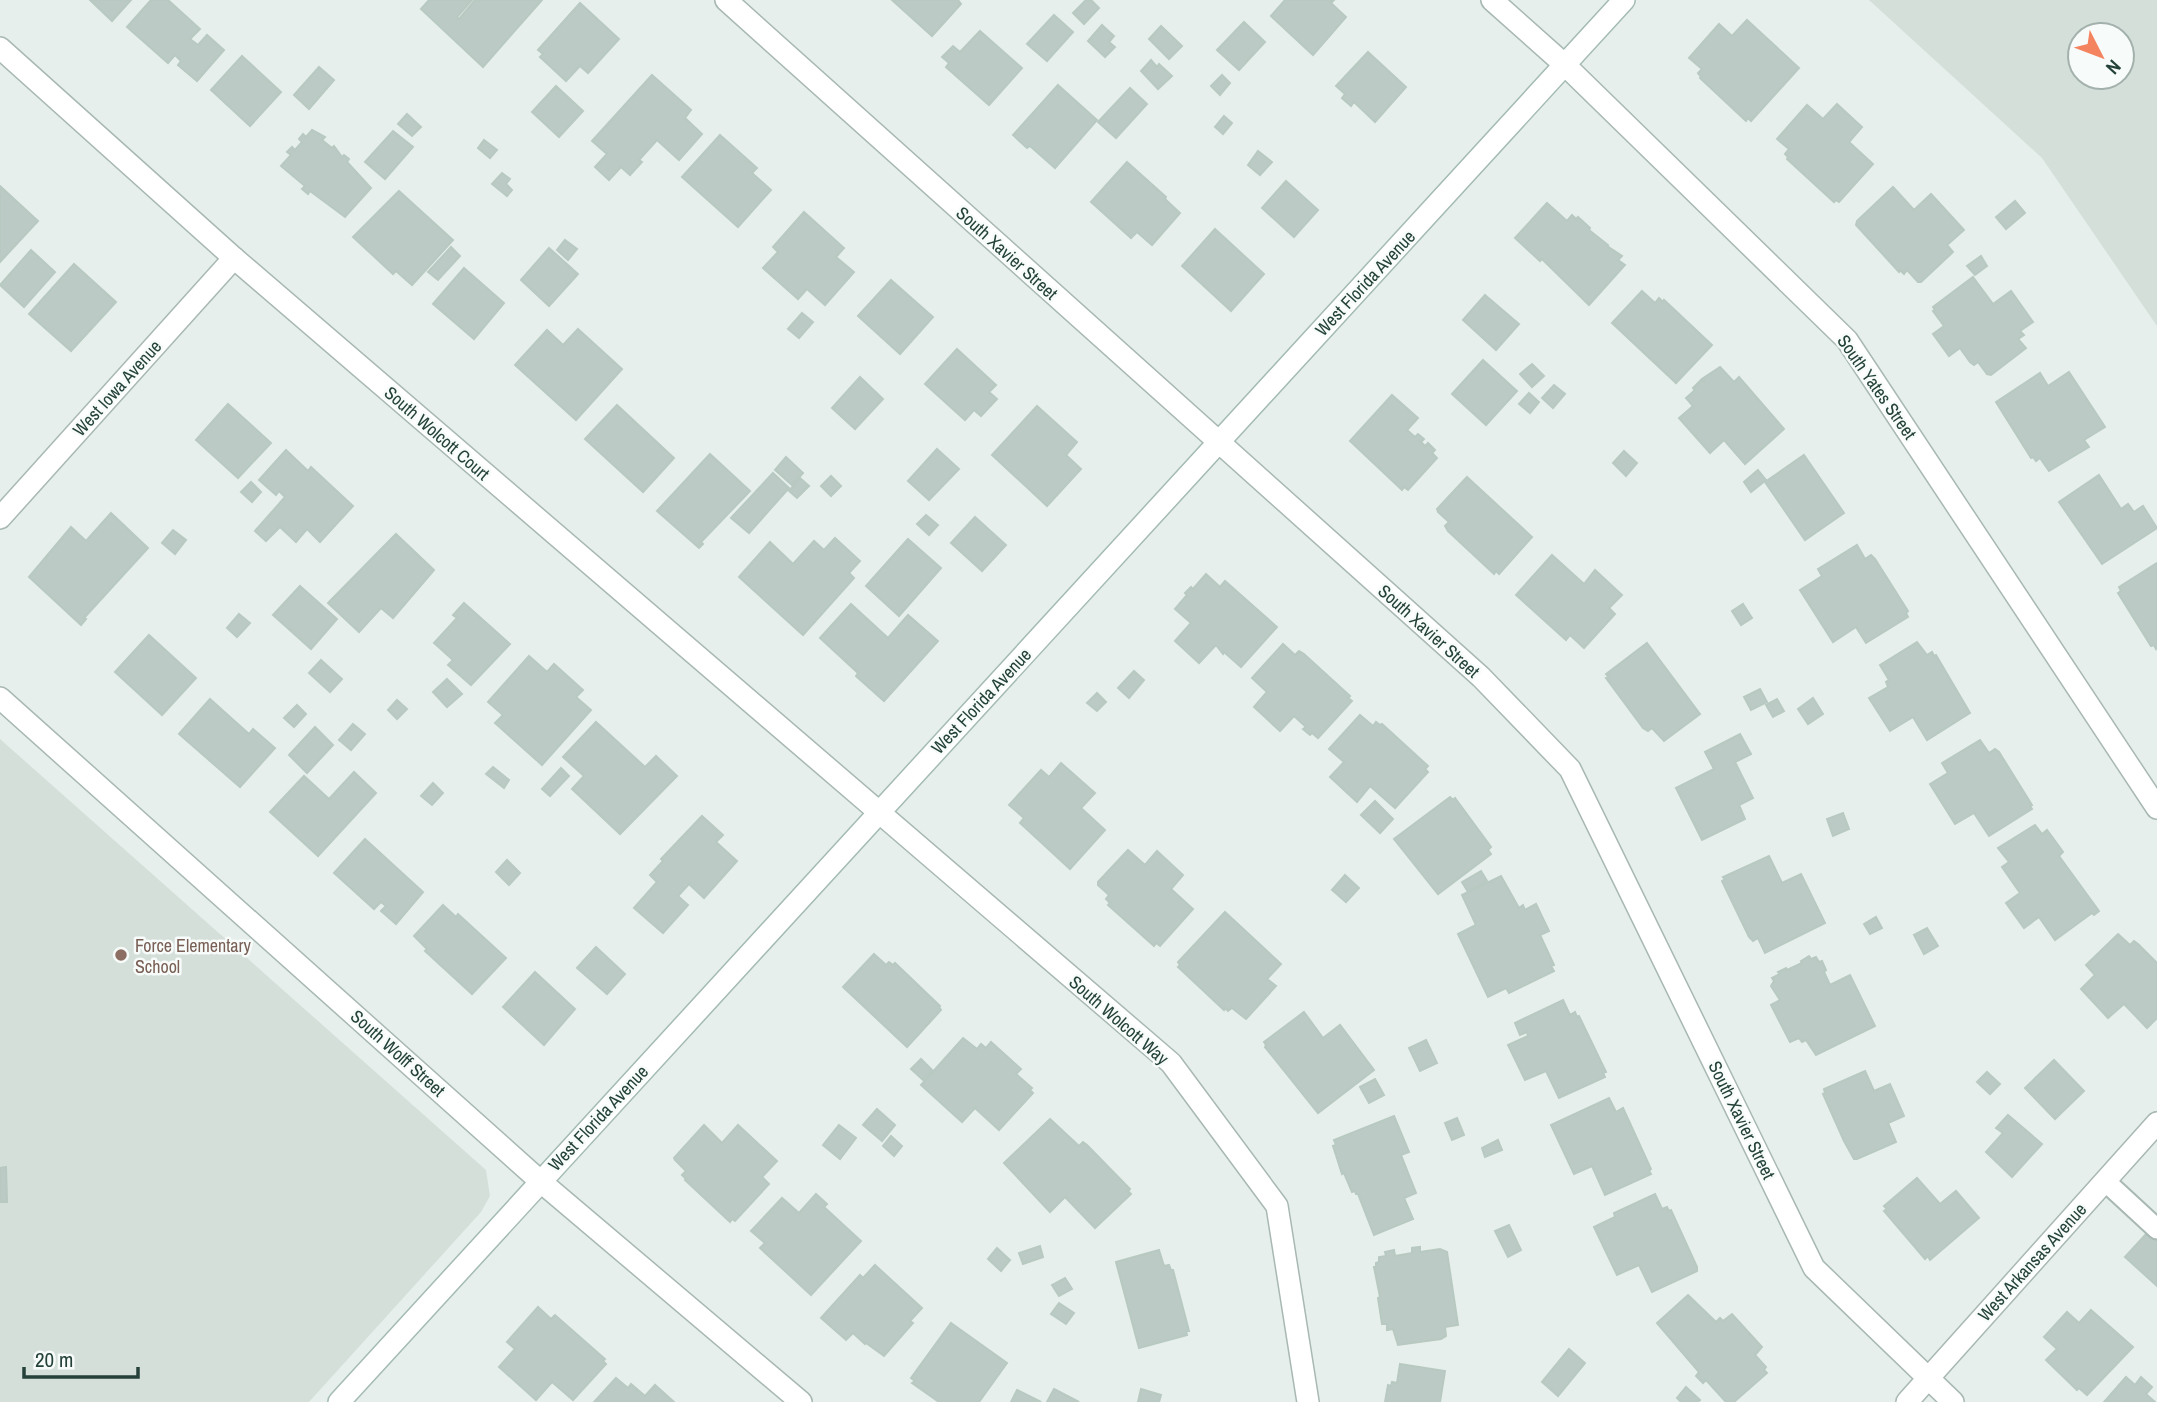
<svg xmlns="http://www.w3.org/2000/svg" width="2157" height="1402" viewBox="0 0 2157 1402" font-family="'Archivo Narrow',sans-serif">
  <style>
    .built { fill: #d4dfda; fill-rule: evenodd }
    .building { fill: #bbcac4; stroke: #b8c9c2; stroke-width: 2 }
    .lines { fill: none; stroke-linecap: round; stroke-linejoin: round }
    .lane-casing { stroke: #a8b8b2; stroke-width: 23 }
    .street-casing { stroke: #a8b8b2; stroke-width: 24 }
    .secondary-casing { stroke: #a4bbb3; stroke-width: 24 }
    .lane { stroke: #fff; stroke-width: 19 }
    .street { stroke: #fff; stroke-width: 21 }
    .secondary { stroke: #fff; stroke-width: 21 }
    .education-dot { fill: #8d6e63; stroke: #f7fbf9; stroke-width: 2.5 }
    .labels { text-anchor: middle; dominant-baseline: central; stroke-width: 5; stroke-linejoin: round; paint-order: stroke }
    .street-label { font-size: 18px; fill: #24423a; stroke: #f7fbf9 }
    .education-label { font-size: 18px; fill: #785e54; stroke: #f7fbf9; text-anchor: start }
  </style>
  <rect width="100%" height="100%" fill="#e6efeb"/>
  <!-- built -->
  <g class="built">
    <path d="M 1869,0 L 2157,0 L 2157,326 L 2042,158 ZM 2122,35 L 2122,77 L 2080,77 L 2080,35 Z"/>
    <polygon points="0,739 486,1170 490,1196 481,1212 309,1402 0,1402"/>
  </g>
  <!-- building -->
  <g class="building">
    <polygon points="90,0 131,0 112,21"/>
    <polygon points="151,0 168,0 200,29 190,39 198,45 207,35 224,50 197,81 178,65 181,61 175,55 168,63 127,27"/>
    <polygon points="429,0 472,0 457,17 459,19 475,0 542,0 483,67 421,9"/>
    <polygon points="892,0 958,0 961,4 932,36"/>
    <polygon points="1086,0 1091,0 1099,8 1084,24 1073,13"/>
    <polygon points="1285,0 1334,0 1331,3 1346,17 1313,55 1271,16"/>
    <polygon points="580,3 619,39 588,73 580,66 566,81 540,57 543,54 538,50"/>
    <polygon points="1054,15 1073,32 1047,61 1027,44"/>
    <polygon points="1747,20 1799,68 1751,121 1748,118 1746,121 1700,78 1701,77 1698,73 1702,69 1689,58 1719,24 1732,36"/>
    <polygon points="1244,22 1265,42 1239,70 1217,50"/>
    <polygon points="1102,25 1114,36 1109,42 1115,47 1105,57 1088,41"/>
    <polygon points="1161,26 1182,46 1169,59 1149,39"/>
    <polygon points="980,31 1022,68 989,105 946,67 949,63 942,57 953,46 960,52"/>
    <polygon points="1368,52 1406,87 1375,122 1354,102 1351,106 1342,98 1345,94 1336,86"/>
    <polygon points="242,56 281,92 250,126 211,90"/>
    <polygon points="1151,60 1157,67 1159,64 1172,76 1158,89 1141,71"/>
    <polygon points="319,67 334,80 309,109 294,95"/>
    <polygon points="652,75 691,110 685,118 702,134 679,160 657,140 639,160 642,162 630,175 621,167 609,180 595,167 607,154 592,141"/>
    <polygon points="1222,75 1230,83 1220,95 1211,86"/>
    <polygon points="1058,85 1097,120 1055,168 1030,146 1027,148 1013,135"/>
    <polygon points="556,86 583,111 559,137 532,112"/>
    <polygon points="1130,88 1147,104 1116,138 1098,122"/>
    <polygon points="1837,104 1862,127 1849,142 1873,164 1839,202 1836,200 1834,202 1787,159 1788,157 1785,154 1789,149 1777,139 1807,105 1823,119"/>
    <polygon points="407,114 421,127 412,136 398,124"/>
    <polygon points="1224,116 1232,123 1223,134 1215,127"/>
    <polygon points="312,130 325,137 322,140 332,148 334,146 342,157 344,155 349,159 347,162 371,188 345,217 310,191 308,194 302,189 305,186 281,166 291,155 287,152 292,147 295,150 302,142 299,139 303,134 306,137"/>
    <polygon points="393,131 413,147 385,179 365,162"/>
    <polygon points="720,135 757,168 752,173 771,190 738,227 682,177"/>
    <polygon points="484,140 497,150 490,158 478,148"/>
    <polygon points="1258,151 1272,162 1260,175 1248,165"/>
    <polygon points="1127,162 1166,197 1165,199 1180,213 1152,245 1137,232 1131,238 1091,202"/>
    <polygon points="502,173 510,179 506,184 512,190 507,196 492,184"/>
    <polygon points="1286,181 1318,210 1294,237 1262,208"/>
    <polygon points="0,186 38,221 0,262"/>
    <polygon points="1893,187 1914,210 1931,194 1964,230 1947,245 1953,252 1921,282 1918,282 1907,270 1904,274 1900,270 1899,272 1856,225 1857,221"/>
    <polygon points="399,191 453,240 412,285 396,271 393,274 353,237"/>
    <polygon points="2015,201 2025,213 2006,229 1996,217"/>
    <polygon points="1547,203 1567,221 1572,215 1576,219 1578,217 1590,228 1589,230 1608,245 1607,246 1622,256 1618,260 1625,265 1589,305 1542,259 1540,261 1515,238"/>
    <polygon points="804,212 844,248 836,257 854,272 825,305 807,289 798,299 763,268 778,252 773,247"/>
    <polygon points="1215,229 1264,274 1231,311 1182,266"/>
    <polygon points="565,240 577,249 568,260 557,250"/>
    <polygon points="451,247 460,256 438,280 428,272"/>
    <polygon points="549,248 578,274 549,306 521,280"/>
    <polygon points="31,250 55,272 24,307 0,285"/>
    <polygon points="1981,256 1987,266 1975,275 1967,266"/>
    <polygon points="74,264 116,302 71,351 29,314"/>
    <polygon points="464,268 504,303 474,339 433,304"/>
    <polygon points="1973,277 1993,304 2011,291 2033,322 2020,331 2024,335 2018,339 2026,348 1991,375 1987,374 1978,362 1974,365 1970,362 1960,348 1949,356 1933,334 1944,326 1933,311 1935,310 1933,307"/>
    <polygon points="891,280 933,317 900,354 858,316"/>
    <polygon points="1642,291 1655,303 1659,298 1663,302 1664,300 1712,345 1676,383 1612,323"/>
    <polygon points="1485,295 1519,324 1496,350 1463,320"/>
    <polygon points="802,313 813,322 799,338 788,329"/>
    <polygon points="578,329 622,369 576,420 515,365 547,330 563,345"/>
    <polygon points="957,349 996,385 989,392 997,399 981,416 974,410 965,420 925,384"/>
    <polygon points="1483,360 1517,391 1486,425 1452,394"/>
    <polygon points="1532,364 1544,376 1532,387 1520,374"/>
    <polygon points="1720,367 1734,382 1739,377 1784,429 1745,464 1724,440 1710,453 1679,418 1693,406 1686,398 1695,390 1693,388 1701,380 1705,382 1702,379"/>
    <polygon points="2069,372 2105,427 2084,440 2089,447 2049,471 2040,458 2036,461 2033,457 2031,458 1996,402 2040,373 2048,386"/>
    <polygon points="860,377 883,399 855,429 832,408"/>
    <polygon points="1554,385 1565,394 1553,408 1542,398"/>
    <polygon points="1529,393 1539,402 1530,413 1519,404"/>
    <polygon points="1392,395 1418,418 1407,430 1415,437 1418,434 1424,439 1421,442 1425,446 1428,443 1435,450 1432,453 1437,458 1408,490 1404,487 1402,490 1350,441"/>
    <polygon points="228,404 271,443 238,478 196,440"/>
    <polygon points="617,405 674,458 643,492 585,439"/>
    <polygon points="1037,406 1077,442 1066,455 1081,469 1047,506 992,455"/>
    <polygon points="937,449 959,469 929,500 908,481"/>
    <polygon points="286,450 308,471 311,467 353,506 320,542 307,529 296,542 280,527 266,541 255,531 285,497 279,491 276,495 259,480"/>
    <polygon points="1624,451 1637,463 1626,476 1613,463"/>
    <polygon points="710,454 750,491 701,542 703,544 699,548 657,511"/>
    <polygon points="1804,455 1844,513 1805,540 1765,482"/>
    <polygon points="786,457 803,473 792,485 775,470"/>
    <polygon points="1758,470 1766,480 1751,492 1744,482"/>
    <polygon points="773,473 789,488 749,533 731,518"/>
    <polygon points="2099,475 2121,509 2128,504 2134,512 2143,506 2157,528 2102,564 2059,502"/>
    <polygon points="831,476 841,486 831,496 821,486"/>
    <polygon points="1467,477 1532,537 1499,574 1496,571 1494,574 1448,531 1445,526 1449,522 1438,512 1437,509"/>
    <polygon points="800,478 809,486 797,498 789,491"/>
    <polygon points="251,482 261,492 252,502 241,492"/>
    <polygon points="111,513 148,548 84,618 86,619 81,625 29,577 71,527 86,541"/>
    <polygon points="926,515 938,525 929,535 917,524"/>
    <polygon points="975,517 1006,545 982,571 951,543"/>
    <polygon points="173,530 186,540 175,554 162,543"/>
    <polygon points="396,534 434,570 393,618 381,608 359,632 328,603"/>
    <polygon points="835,538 860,561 849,573 854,578 803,635 739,577 770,542 793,564 814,541 824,550"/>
    <polygon points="908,539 941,568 899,616 866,586"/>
    <polygon points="1857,545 1865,559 1871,555 1875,559 1908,611 1906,613 1908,617 1866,643 1856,627 1833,642 1800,590 1822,576 1818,569"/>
    <polygon points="1552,555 1584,584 1595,570 1622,595 1609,608 1615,614 1584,648 1570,635 1566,640 1516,595"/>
    <polygon points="2157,563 2157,648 2156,649 2154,645 2151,646 2118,593 2121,591 2119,587"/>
    <polygon points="1206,574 1220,587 1225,581 1277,627 1241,667 1224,652 1223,654 1216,645 1199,663 1175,641 1191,623 1175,609 1187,595 1185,593 1191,587 1193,589"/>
    <polygon points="300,586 337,619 311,649 273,615"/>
    <polygon points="464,603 510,644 471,685 448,665 453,660 434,643 457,618 453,615"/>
    <polygon points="851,604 888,638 908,615 938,641 884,701 856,676 858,673 820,638"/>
    <polygon points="1743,604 1752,618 1741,625 1732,611"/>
    <polygon points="239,614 250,623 237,637 227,628"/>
    <polygon points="149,635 196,678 162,715 115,672"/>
    <polygon points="1917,642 1927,655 1932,652 1934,656 1936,655 1970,713 1927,740 1913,717 1890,731 1869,698 1888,687 1886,682 1889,680 1880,665"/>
    <polygon points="1647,643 1700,714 1664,741 1652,728 1648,731 1643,728 1606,678 1609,677 1606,674"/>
    <polygon points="1283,644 1295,655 1299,651 1304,654 1350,696 1348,698 1352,701 1318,738 1312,733 1310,735 1303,729 1306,727 1294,716 1280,731 1254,707 1267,692 1252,678"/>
    <polygon points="529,656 547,672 554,664 583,690 576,697 591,710 542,765 495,723 503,715 488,702"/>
    <polygon points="321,660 342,679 330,692 309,673"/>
    <polygon points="1134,671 1144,680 1129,698 1118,688"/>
    <polygon points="447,679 462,694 447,707 433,692"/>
    <polygon points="1760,689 1767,702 1751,710 1744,697"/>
    <polygon points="1097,693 1106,702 1097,711 1087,703"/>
    <polygon points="1813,698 1823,714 1808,724 1798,709"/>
    <polygon points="210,699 249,734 253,729 275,748 240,787 179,734"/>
    <polygon points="1777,699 1784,711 1773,717 1766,705"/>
    <polygon points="397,700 407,709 397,719 388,710"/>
    <polygon points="297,705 306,714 294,727 284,718"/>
    <polygon points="1360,715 1373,726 1376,722 1380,725 1382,724 1428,766 1425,769 1428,772 1395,808 1370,786 1357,802 1330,777 1344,762 1329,749"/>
    <polygon points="596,722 645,767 656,756 677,776 620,834 572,789 584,776 563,757"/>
    <polygon points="353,724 365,734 351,750 339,740"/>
    <polygon points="315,727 333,745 307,773 289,755"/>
    <polygon points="1740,734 1751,754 1735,762 1753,798 1739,805 1745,819 1702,840 1676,788 1714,769 1705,752"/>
    <polygon points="1980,740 1989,753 1995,749 1999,752 2032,805 2030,806 2032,809 1989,836 1974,813 1955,824 1930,784 1948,773 1942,763"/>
    <polygon points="1061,763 1095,793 1081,808 1105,830 1070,869 1020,823 1024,818 1009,805 1041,770 1049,777"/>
    <polygon points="493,767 509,780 504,788 486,774"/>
    <polygon points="561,768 569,776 550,796 542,789"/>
    <polygon points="354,772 376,793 318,856 270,812 304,776 329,799"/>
    <polygon points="433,783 443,793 432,805 421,796"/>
    <polygon points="1450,797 1453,800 1455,798 1491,847 1488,850 1491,854 1438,894 1394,839"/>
    <polygon points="1375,801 1393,819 1380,833 1361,815"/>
    <polygon points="1843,813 1849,829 1833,836 1827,819"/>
    <polygon points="702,816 723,835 716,842 737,861 704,898 689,884 678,896 688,905 663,933 634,908 657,882 650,875 663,861 661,859"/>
    <polygon points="2035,825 2042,834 2047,830 2063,852 2059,856 2099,911 2094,915 2092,913 2055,940 2039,917 2024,928 2006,903 2020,893 2002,867 2009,862 1998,848"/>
    <polygon points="365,839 423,892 396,924 381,911 386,906 381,902 374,909 334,873"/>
    <polygon points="1128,850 1145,865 1157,851 1183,875 1171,889 1193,909 1160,946 1156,943 1154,946 1108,905 1110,903 1106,899 1109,895 1098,885 1098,882"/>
    <polygon points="1769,856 1782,883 1801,874 1825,923 1765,953 1758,938 1753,941 1749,937 1722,881 1725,879 1723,877"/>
    <polygon points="507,860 520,873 509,885 496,872"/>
    <polygon points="1481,871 1487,881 1468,892 1462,882"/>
    <polygon points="1345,875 1359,888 1346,902 1332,890"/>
    <polygon points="1501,876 1519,908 1523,905 1525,910 1536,904 1549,931 1540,935 1554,965 1551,966 1554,971 1509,993 1506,988 1488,997 1458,934 1476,925 1462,895"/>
    <polygon points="443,905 456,917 458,914 506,958 472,994 425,951 427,949 414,936"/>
    <polygon points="1225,912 1281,964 1267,979 1276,986 1246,1019 1232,1008 1228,1011 1225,1008 1224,1010 1178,967 1180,965 1178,962"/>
    <polygon points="1876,917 1882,928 1870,934 1864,924"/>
    <polygon points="1927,928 1938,946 1924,954 1914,935"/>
    <polygon points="2118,934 2130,945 2134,941 2138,944 2157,963 2157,1018 2147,1028 2124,1004 2108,1018 2081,989 2095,975 2086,965"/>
    <polygon points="596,947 625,974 607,994 577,968"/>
    <polygon points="874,954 886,965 889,962 893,965 895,963 940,1006 939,1007 941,1010 907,1047 843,987"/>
    <polygon points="1809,956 1811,959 1816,957 1819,962 1822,961 1826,970 1824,972 1830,985 1850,975 1875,1026 1816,1055 1806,1040 1802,1042 1799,1038 1790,1042 1771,1005 1780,1000 1771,986 1774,981 1772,978 1780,974 1778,972 1786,968 1787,970 1802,963 1801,961"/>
    <polygon points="535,972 575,1009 544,1045 503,1007"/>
    <polygon points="1563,1000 1570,1015 1575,1012 1577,1017 1579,1016 1606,1072 1603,1073 1605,1077 1559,1098 1546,1071 1525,1080 1508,1045 1528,1036 1527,1032 1520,1035 1515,1023"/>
    <polygon points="1304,1012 1323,1038 1340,1025 1374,1070 1318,1113 1265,1047 1266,1045 1264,1042"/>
    <polygon points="963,1038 977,1049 981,1044 986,1048 991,1042 1021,1069 1016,1074 1032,1088 1030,1090 1033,1093 999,1130 975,1108 962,1122 921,1085"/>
    <polygon points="1426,1040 1437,1063 1420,1071 1409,1048"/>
    <polygon points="921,1059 933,1071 923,1080 911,1069"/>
    <polygon points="2054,1060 2084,1091 2055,1119 2025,1088"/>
    <polygon points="1865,1071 1874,1091 1890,1084 1904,1116 1888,1123 1896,1142 1857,1159 1854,1159 1844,1141 1823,1094 1825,1093 1824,1089"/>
    <polygon points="1987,1072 2000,1084 1990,1094 1977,1082"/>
    <polygon points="1375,1079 1384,1095 1369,1103 1360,1087"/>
    <polygon points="1609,1098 1616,1112 1623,1108 1651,1169 1649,1171 1651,1174 1605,1195 1592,1166 1574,1174 1551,1125"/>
    <polygon points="877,1109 895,1125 882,1141 863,1125"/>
    <polygon points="2008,1115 2042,1144 2012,1177 1986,1152 2003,1133 1996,1128"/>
    <polygon points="1394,1116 1409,1152 1401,1155 1416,1193 1404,1198 1413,1219 1374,1235 1358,1194 1356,1194 1355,1191 1352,1192 1344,1173 1342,1174 1333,1146 1336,1145 1334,1140"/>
    <polygon points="1457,1118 1464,1135 1452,1140 1445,1123"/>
    <polygon points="1050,1119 1079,1146 1083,1142 1087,1145 1130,1189 1128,1191 1131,1194 1095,1228 1065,1197 1050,1212 1004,1163"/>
    <polygon points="704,1125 722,1143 738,1125 777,1161 762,1177 769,1184 735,1221 732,1219 730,1222 685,1180 686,1179 682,1175 686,1171 675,1160 674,1158"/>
    <polygon points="839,1125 856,1138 840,1159 823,1145"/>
    <polygon points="891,1136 902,1146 894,1156 883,1146"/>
    <polygon points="1498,1140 1502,1150 1485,1157 1482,1148"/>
    <polygon points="6,1167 7,1202 0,1202 0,1168"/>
    <polygon points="1917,1178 1940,1204 1956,1191 1979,1218 1930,1260 1928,1256 1925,1259 1884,1211 1887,1209 1884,1206"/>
    <polygon points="816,1194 827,1204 824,1207 861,1241 811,1295 760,1248 765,1243 751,1231 782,1198 799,1213"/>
    <polygon points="1655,1194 1662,1209 1667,1207 1669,1211 1671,1210 1697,1267 1697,1271 1652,1292 1639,1265 1617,1275 1594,1227 1615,1217 1614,1213"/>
    <polygon points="1509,1225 1521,1250 1508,1257 1495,1231"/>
    <polygon points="2148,1232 2157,1240 2157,1286 2125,1257"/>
    <polygon points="1040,1246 1043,1257 1023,1264 1019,1253"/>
    <polygon points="1420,1247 1420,1252 1440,1249 1447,1252 1458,1325 1445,1327 1446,1336 1441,1339 1398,1345 1393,1329 1387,1330 1387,1324 1382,1324 1378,1298 1380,1297 1374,1267 1376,1267 1376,1263 1379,1262 1379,1257 1386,1256 1385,1252 1394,1250 1395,1256 1412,1253 1412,1248"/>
    <polygon points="997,1248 1010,1260 1001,1271 988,1259"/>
    <polygon points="1159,1250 1164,1266 1169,1265 1171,1270 1173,1270 1189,1331 1186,1331 1187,1335 1139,1348 1116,1262"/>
    <polygon points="875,1265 922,1308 910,1321 913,1323 884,1356 866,1343 865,1344 853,1333 846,1340 821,1318 860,1275 863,1278"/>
    <polygon points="1065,1278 1072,1289 1059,1296 1052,1285"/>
    <polygon points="1688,1295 1716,1322 1720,1318 1723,1321 1732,1314 1762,1347 1755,1355 1766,1367 1764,1370 1767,1373 1734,1402 1726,1402 1706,1380 1703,1383 1696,1376 1699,1372 1657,1323"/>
    <polygon points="1059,1303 1074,1313 1066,1324 1051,1314"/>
    <polygon points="538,1307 551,1319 555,1315 605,1359 603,1361 606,1364 573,1400 552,1382 536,1400 499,1367 515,1349 507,1342"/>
    <polygon points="2091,1310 2133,1347 2087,1395 2079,1388 2077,1390 2046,1360 2057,1349 2044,1337 2067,1312 2079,1323"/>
    <polygon points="951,1323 1007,1363 979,1402 939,1402 912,1383 915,1381 911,1378"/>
    <polygon points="1569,1349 1585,1363 1558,1396 1542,1382"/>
    <polygon points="1400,1364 1445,1371 1440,1402 1385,1402 1388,1385 1391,1386 1392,1382 1397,1383"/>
    <polygon points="2126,1377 2135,1385 2141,1377 2152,1387 2146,1394 2155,1402 2104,1402"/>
    <polygon points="616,1378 628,1388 631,1384 645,1396 655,1385 674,1402 594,1402"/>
    <polygon points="1686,1387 1700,1400 1698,1402 1681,1402 1677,1398"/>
    <polygon points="1054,1389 1079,1402 1047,1402"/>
    <polygon points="1141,1389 1161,1395 1159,1402 1138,1402"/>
    <polygon points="1017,1390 1041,1402 1011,1402"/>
  </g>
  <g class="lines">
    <defs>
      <polyline id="lane" points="2105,1181 2157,1229"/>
      <g id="street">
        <polyline points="726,0 1481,677 1570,769 1814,1268 1953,1402"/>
        <polyline points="1492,0 1565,65 1847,340 2157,808"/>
        <polyline points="0,48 234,258 1171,1063 1277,1206 1308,1402"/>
        <polyline points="0,518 234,258"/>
        <polyline points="0,698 540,1181 801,1402"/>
        <polyline points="1907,1402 2157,1123"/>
      </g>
      <polyline id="secondary" points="339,1402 1624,0"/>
    </defs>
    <!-- lane casing -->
    <use href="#lane" class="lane-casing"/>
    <!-- street casing -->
    <use href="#street" class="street-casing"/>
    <!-- secondary casing -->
    <use href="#secondary" class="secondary-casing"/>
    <!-- lane -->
    <use href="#lane" class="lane"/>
    <!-- street -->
    <use href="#street" class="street"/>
    <!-- secondary -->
    <use href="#secondary" class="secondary"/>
  </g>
  <!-- markers -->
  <circle class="education-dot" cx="121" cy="955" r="7"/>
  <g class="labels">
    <!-- street labels -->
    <g class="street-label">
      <text transform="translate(1007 253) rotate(42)">South Xavier Street</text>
      <text transform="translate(1365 283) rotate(-47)">West Florida Avenue</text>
      <text transform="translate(1877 387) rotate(55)">South Yates Street</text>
      <text transform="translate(117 388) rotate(-48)">West Iowa Avenue</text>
      <text transform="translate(437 433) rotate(41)">South Wolcott Court</text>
      <text transform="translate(1429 631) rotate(42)">South Xavier Street</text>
      <text transform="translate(981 701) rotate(-47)">West Florida Avenue</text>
      <text transform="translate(1119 1020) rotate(41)">South Wolcott Way</text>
      <text transform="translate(398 1053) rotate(42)">South Wolff Street</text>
      <text transform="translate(598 1118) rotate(-47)">West Florida Avenue</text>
      <text transform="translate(1742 1120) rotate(64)">South Xavier Street</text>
      <text transform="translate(2032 1262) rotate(-48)">West Arkansas Avenue</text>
    </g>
    <!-- education labels -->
    <g class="education-label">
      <text x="135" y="945">Force Elementary<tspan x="135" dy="21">School</tspan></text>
    </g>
  </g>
  <!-- north arrow -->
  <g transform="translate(2101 56) rotate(132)"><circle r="33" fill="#f7fbf9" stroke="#a3b1ad" stroke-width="2"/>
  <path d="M0-5L12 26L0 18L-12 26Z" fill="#f4845f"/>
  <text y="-10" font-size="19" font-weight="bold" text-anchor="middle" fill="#24423a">N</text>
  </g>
  <!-- scale -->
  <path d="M24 1367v10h114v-10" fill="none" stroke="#24423a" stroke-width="3.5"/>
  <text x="35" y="1367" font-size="21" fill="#24423a" stroke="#f7fbf9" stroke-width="5" paint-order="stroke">20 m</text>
</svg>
